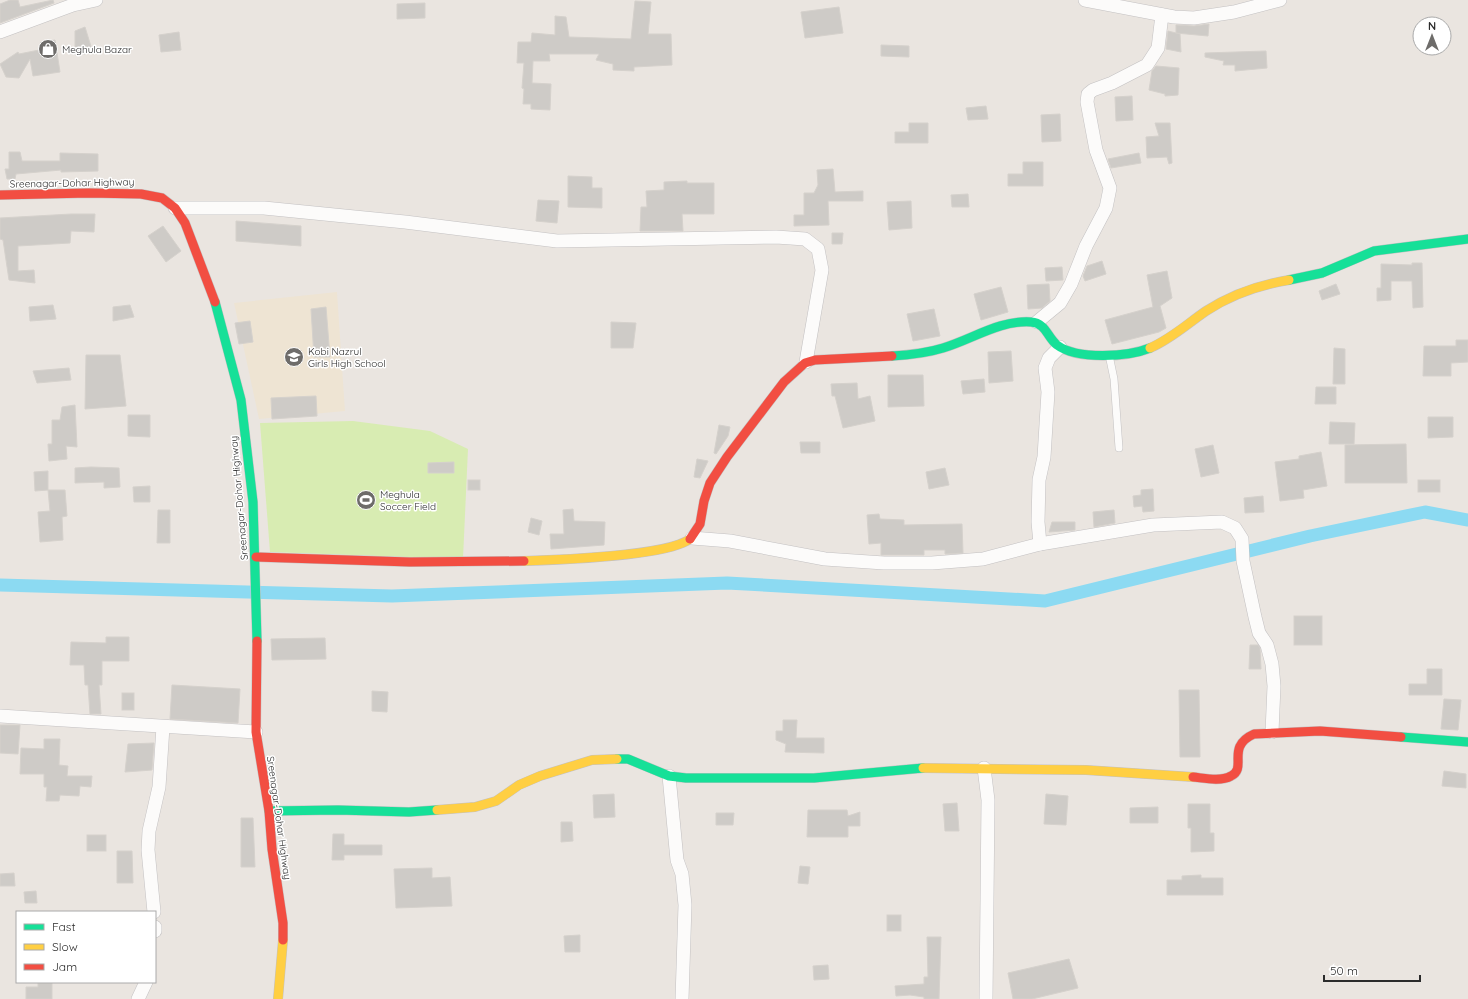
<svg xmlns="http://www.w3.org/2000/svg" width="1468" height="999" viewBox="0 0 1468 999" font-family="Quicksand,sans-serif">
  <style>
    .education { fill: #eee4d3 }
    .pitch { fill: #d8ecb2 }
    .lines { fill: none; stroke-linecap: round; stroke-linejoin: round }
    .canal { stroke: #8cdaf2; stroke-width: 13 }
    .building { fill: #cecbc7; stroke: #d5d1cc }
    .lane-casing { stroke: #c3c1c2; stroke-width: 8 }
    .street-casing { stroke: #c3c1c2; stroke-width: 14 }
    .fast-casing { stroke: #c3c1c2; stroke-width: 10 }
    .slow-casing { stroke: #c3c1c2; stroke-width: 10 }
    .jam-casing { stroke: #c3c1c2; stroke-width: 10 }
    .lane { stroke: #fcfbfa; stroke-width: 7 }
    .street { stroke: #fcfbfa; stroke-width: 13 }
    .fast { stroke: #16e098; stroke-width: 9 }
    .slow { stroke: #ffcf43; stroke-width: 9 }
    .jam { stroke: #f24e42; stroke-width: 9 }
    .labels { text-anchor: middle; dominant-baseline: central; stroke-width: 3; stroke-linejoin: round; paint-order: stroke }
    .poi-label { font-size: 10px; fill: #2b2b2b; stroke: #fff; text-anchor: start }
    .street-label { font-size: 10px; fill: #2b2b2b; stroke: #fff }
  </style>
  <rect width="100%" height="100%" fill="#eae5e0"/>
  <!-- education -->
  <polygon class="education" points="337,292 345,411 259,419 234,303"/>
  <!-- pitch -->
  <polygon class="pitch" points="353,421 430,431 468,449 463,559 270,552 260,423"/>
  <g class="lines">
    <!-- canal -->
    <polyline class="canal" points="0,585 392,596 727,583 1045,601 1310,536 1425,512 1468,520"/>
  </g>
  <!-- building -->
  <g class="building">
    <polygon points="10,0 18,0 20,7 53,0 54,3 0,23 0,4"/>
    <polygon points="635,1 651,2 648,34 671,34 672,65 634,67 634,71 613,70 613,64 596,60 599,54 549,54 550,61 533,61 532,83 551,84 550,110 531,109 531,104 523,104 524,89 522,88 524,63 517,63 518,42 531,42 532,33 555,35 555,16 566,17 569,37 631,39"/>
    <polygon points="425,3 425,18 397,19 397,4"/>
    <polygon points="839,7 843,33 805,38 801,12"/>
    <polygon points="1209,24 1208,36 1176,33 1176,25 1194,26"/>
    <polygon points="85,27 93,53 75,55 75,31"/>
    <polygon points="1168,31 1180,34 1181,52 1166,49"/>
    <polygon points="179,32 181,50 161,52 159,35"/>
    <polygon points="55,40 60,72 33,76 30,59 19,78 6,77 0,64 18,52 19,54 44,49 43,42"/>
    <polygon points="881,45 909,46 909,57 881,56"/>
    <polygon points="1266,51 1267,68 1235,71 1235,65 1223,65 1224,61 1205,57 1205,53"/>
    <polygon points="1156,66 1179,68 1178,95 1165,96 1165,94 1149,90 1152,71"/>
    <polygon points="1132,96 1133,120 1116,121 1115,97"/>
    <polygon points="986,106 988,119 968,120 966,108"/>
    <polygon points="1060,114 1061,141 1042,142 1041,115"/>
    <polygon points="909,123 928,123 928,143 895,143 895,132 909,132"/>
    <polygon points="1155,123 1170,123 1172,163 1169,164 1167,157 1147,158 1146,137 1159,136"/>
    <polygon points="9,152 20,152 22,161 60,161 60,153 98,154 98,171 61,172 61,170 16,174 15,179 7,179 5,169 9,169"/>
    <polygon points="1139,153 1141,163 1111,168 1108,159"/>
    <polygon points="1023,162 1043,162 1043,186 1008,186 1008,174 1023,174"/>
    <polygon points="833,169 835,192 863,191 863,201 828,201 829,225 794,226 794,215 804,215 804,193 814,193 818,185 817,170"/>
    <polygon points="568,176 592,177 592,188 602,188 602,208 568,207"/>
    <polygon points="687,181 687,183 714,183 714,214 682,214 683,231 640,231 641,207 647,207 646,191 664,190 664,182"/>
    <polygon points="968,194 969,207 952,207 951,195"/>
    <polygon points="538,200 559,201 557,223 536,221"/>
    <polygon points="911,201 912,228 889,230 887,202"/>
    <polygon points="71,214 95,214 94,232 71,231 70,243 18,246 18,271 34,270 35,283 9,280 3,240 0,239 0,218"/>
    <polygon points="236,221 301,226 301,246 236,241"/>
    <polygon points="163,226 181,251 166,262 148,236"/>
    <polygon points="832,233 843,233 842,244 832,244"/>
    <polygon points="1102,261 1106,274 1085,281 1083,276 1087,266"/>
    <polygon points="1412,263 1422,263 1423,307 1413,308 1412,281 1391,281 1391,300 1377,301 1377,288 1381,288 1381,264 1412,265"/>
    <polygon points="1062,267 1063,280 1046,281 1045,268"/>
    <polygon points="1167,271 1172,298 1160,306 1166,328 1159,332 1112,344 1105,320 1153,307 1147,275"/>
    <polygon points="1049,284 1050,301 1042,308 1028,309 1027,285"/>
    <polygon points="1336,284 1340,294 1322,300 1319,291"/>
    <polygon points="1001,287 1008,312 981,320 974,294"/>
    <polygon points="53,305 56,319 30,321 29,307"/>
    <polygon points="130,305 134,317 113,321 113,307"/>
    <polygon points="326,307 330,357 314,357 311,309"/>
    <polygon points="934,309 940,336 913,341 907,314"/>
    <polygon points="250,321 253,342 239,344 235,323"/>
    <polygon points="611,322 636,323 633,348 611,348"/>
    <polygon points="1456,340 1468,340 1468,362 1451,363 1451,376 1423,376 1424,346 1456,346"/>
    <polygon points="1334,348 1345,349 1345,384 1333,384"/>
    <polygon points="1011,351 1013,381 989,383 988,352"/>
    <polygon points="86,355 120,355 126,406 85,409"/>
    <polygon points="69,368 71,380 37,383 33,371"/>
    <polygon points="888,375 923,375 924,406 888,407"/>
    <polygon points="984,379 985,392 963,394 961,381"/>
    <polygon points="857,383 858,399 870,396 875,421 843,428 835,396 832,396 831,384"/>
    <polygon points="1316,387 1336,387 1336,404 1315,404"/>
    <polygon points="316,396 317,416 272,419 271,398"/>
    <polygon points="75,405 77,447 66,446 67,459 49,461 48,444 52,444 52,420 60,420 62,407"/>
    <polygon points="128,415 150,415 150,437 128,436"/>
    <polygon points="1428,417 1453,417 1453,437 1428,438"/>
    <polygon points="1330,422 1355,423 1354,444 1329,444"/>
    <polygon points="719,425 730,427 728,436 716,454 714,453"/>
    <polygon points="800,442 820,442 820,453 801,453"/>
    <polygon points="1406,444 1407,483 1345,483 1345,445"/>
    <polygon points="1213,445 1219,473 1201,477 1195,449"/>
    <polygon points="1321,452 1327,486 1303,490 1304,498 1280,501 1275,462 1299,459 1299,456"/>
    <polygon points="697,459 708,461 700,478 694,477"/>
    <polygon points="454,462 454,473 428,473 428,463"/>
    <polygon points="91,467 119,468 120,487 104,488 104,482 75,483 75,468"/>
    <polygon points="945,468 949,485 929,489 926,472"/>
    <polygon points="48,471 48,490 35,491 34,472"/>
    <rect x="468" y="480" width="12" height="10"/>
    <rect x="1418" y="480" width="22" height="12"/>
    <polygon points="150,486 150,502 134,502 133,487"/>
    <polygon points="1153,489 1154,511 1143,512 1142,506 1134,507 1133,496 1141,495 1141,490"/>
    <polygon points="48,490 65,490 67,516 62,517 63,540 40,542 38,512 50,511"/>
    <polygon points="1263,496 1264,512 1245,513 1244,498"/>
    <polygon points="573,509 574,521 605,522 604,545 551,549 550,534 564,534 563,510"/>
    <polygon points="158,510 170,510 170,543 157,543"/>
    <polygon points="1114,510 1115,523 1094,527 1093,512"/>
    <polygon points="879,514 880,519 904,520 904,525 962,524 963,553 945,554 945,550 924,550 924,555 881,555 881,543 869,544 867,515"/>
    <polygon points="531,518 542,521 539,535 528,532"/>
    <polygon points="1052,522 1075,522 1075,530 1049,532"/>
    <rect x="1294" y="616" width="28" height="29"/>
    <polygon points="106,637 129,637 129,661 102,661 102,685 99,685 101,714 90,714 88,685 85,685 84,665 70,665 71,642 106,643"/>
    <polygon points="325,638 326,659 272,660 271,639"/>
    <polygon points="1250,645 1258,645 1260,648 1261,669 1249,669"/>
    <polygon points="1427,669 1442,669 1442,695 1409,695 1409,684 1427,684"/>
    <polygon points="172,685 240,689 238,723 170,719"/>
    <polygon points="1179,690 1199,690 1200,757 1180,757"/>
    <polygon points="372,691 388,692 387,712 372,711"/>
    <rect x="122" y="693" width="12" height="17"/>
    <polygon points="1444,699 1461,700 1458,730 1441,729"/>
    <polygon points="783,720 797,720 796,738 824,738 824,753 785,752 786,744 776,740 776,731 783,731"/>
    <polygon points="0,725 20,725 18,754 0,753"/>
    <polygon points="44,739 60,739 59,765 68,766 67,776 92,776 91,787 80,786 79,796 60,795 59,801 46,801 47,787 44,787 44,774 20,774 21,748 44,749"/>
    <polygon points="154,743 152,770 125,772 128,744"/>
    <polygon points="1444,771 1466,774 1466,788 1442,786"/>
    <polygon points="614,794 615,817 594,818 593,795"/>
    <polygon points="1046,794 1068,796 1066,825 1044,824"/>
    <polygon points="957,803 959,831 945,831 943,804"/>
    <polygon points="1188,804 1210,804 1210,833 1214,833 1214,851 1191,852 1191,828 1188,828"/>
    <polygon points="1158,807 1158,823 1130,823 1130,808"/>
    <polygon points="808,810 847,810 848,816 860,812 860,826 848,826 848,837 807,837"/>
    <polygon points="716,813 734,813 733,825 716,825"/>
    <polygon points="241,818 253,818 255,867 241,867"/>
    <polygon points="561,822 572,822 573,841 561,842"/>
    <polygon points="333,834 344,834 344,845 382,845 382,855 344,855 344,860 332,860"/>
    <rect x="87" y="835" width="19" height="16"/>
    <polygon points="117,851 132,851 133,883 117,883"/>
    <polygon points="800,866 810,867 808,884 798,883"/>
    <polygon points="432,868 432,878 450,877 452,906 396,908 394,869"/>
    <polygon points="14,873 15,886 0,886 0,874"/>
    <polygon points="1201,875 1201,878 1223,878 1223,895 1167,895 1167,880 1182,880 1182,876"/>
    <polygon points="36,891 37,903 25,903 24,892"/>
    <rect x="887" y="915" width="14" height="16"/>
    <polygon points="580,935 580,952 565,952 564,936"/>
    <polygon points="927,937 941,937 939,999 924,999 924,997 910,995 896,996 895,986 924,984 924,977 928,977"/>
    <polygon points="1069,959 1078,988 1032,999 1013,999 1008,973"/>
    <polygon points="828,965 829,979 814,980 813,966"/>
    <polygon points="38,983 52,983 52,999 26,999 26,987 38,987"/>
  </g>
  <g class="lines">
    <defs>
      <polyline id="lane" points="1109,355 1114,379 1119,448"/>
      <g id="street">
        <polyline points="1085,0 1174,17 1194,18 1234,12 1280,0"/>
        <polyline points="0,32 73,5 96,0"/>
        <polyline points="175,208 264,208 405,222 557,241 776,237 805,239 818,249 822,270 806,362"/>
        <polyline points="1037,322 1060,303 1071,284 1086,246 1106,208 1110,188 1096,150 1087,102 1088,94 1093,90 1112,83 1147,65 1158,48 1162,15"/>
        <polyline points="692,538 730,541 825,559 884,563 932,563 983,559 1040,544 1153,525 1222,522 1235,528 1242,539 1243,561 1255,617 1259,633 1267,645 1272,664 1274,686 1272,732"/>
        <polyline points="1040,544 1038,522 1039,480 1044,457 1048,392 1045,368 1049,358 1060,347"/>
        <polyline points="0,716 256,732"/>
        <polyline points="984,768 988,800 986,999"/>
        <polyline points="669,776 677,860 682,874 685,905 682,999"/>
        <polyline points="154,912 148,850 149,831 159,787 163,727"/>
        <polyline points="155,927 155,931"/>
        <polyline points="138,999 146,982"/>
      </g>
      <g id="fast">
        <polyline points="1289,280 1322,273 1374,251 1468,239"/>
        <polyline points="215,302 241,400 253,502 257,641"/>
        <path d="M 892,356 C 909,355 927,353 943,348 C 973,339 999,320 1031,322 C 1046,323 1047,337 1057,345 C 1077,360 1128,357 1150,348"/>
        <polyline points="1401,737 1468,742"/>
        <polyline points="617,759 628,759 669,776 686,778 814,778 923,768"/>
        <polyline points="269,811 338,810 409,812 437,810"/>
      </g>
      <g id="slow">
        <path d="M 1150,348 C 1171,339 1187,324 1206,311 C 1232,294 1258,285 1289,280"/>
        <path d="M 524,561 C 557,560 667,556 690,539"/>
        <polyline points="923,768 1086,770 1193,777"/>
        <polyline points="437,810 475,807 496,801 519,785 540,776 592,760 617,759"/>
        <polyline points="278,999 283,940"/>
      </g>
      <g id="jam">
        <polyline points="0,195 89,193 141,194 162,198 175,208 185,223 215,302"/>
        <polyline points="690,539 700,524 704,501 710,483 727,457 784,382 805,363 815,360 892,356"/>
        <polyline points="256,557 410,562 524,561"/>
        <polyline points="257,641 256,732 269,811 272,849 283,923 283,940"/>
        <path d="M 1193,777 C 1204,778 1220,782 1231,776 C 1248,768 1225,747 1254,734 L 1320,731 L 1401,737"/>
      </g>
    </defs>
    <!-- lane casing -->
    <use href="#lane" class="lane-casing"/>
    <!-- street casing -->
    <use href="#street" class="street-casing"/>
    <!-- fast casing -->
    <use href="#fast" class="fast-casing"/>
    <!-- slow casing -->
    <use href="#slow" class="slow-casing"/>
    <!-- jam casing -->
    <use href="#jam" class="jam-casing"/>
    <!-- lane -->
    <use href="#lane" class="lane"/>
    <!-- street -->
    <use href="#street" class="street"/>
    <!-- fast -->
    <use href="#fast" class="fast"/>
    <!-- slow -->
    <use href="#slow" class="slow"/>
    <!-- jam -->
    <use href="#jam" class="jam"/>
  </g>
  <!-- icons -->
  <defs>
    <symbol id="shop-disc" viewBox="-11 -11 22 22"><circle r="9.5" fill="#6e6c6a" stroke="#fff"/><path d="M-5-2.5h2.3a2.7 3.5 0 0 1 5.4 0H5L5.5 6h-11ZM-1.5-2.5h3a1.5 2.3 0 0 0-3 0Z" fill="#fff"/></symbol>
    <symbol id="school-disc" viewBox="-11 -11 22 22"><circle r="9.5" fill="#6e6c6a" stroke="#fff"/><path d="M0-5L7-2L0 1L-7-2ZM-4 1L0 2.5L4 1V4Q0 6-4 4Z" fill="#fff"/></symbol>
    <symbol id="stadium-disc" viewBox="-11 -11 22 22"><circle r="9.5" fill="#6e6c6a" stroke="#fff"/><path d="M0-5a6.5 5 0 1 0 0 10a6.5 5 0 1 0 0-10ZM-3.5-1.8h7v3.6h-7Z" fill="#fff"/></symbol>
  </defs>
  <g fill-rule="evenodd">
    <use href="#shop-disc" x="37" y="38" width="22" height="22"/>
    <use href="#school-disc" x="283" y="346" width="22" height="22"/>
    <use href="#stadium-disc" x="355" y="489" width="22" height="22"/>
  </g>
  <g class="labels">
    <!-- poi labels -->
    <g class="poi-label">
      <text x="62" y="49">Meghula Bazar</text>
      <text x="308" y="351">Kobi Nazrul<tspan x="308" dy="12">Girls High School</tspan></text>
      <text x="380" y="494">Meghula<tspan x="380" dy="12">Soccer Field</tspan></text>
    </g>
    <!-- street labels -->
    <g class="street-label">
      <text transform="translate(72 183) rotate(-1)">Sreenagar-Dohar Highway</text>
      <text transform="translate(239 498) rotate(-95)">Sreenagar-Dohar Highway</text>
      <text transform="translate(279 818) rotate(82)">Sreenagar-Dohar Highway</text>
    </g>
  </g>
  <!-- legend -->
  <rect x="16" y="911" width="140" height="72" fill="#ffffff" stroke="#aaaaaa"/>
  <rect x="24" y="924" width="20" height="6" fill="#16e098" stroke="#aaaaaa"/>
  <text x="52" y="931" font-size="12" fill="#2b2b2b">Fast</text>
  <rect x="24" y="944" width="20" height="6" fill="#ffcf43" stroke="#aaaaaa"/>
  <text x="52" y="951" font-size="12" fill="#2b2b2b">Slow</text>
  <rect x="24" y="964" width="20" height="6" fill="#f24e42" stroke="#aaaaaa"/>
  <text x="52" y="971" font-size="12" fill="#2b2b2b">Jam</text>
  <!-- north arrow -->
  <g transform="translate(1432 36)"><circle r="19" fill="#ffffff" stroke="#aaaaaa"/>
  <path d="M0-3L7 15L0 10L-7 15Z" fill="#6e6c6a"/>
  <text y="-6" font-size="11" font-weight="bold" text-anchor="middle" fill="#2b2b2b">N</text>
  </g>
  <!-- scale -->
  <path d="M1324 975v6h96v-6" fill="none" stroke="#2b2b2b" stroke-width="2"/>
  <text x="1330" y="975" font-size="12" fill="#2b2b2b" stroke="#ffffff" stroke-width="3" paint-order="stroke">50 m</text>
</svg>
